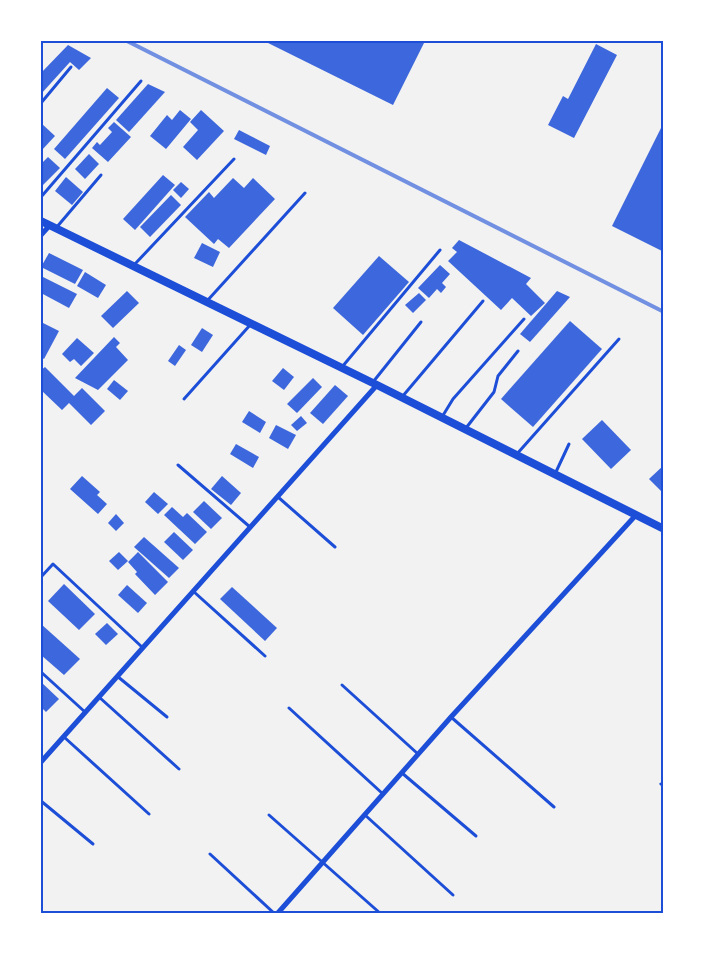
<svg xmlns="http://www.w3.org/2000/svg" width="705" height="955" viewBox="0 0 705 955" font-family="Cabin,sans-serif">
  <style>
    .building { fill: #3d67dc }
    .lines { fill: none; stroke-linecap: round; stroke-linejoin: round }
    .service { stroke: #1d4ed8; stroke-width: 3 }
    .minor { stroke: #1d4ed8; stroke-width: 5 }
    .tertiary { stroke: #1d4ed8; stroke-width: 8 }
    .rail { stroke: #7290e2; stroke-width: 4 }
    .neatline { fill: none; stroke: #1d4ed8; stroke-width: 2 }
  </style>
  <rect width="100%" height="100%" fill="#f2f2f2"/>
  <!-- building -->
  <g class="building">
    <polygon points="264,41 425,41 393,105"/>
    <polygon points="596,44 617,55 574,138 548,125 563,96 568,99"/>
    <polygon points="68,45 91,58 79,70 70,62 41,94 41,73"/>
    <polygon points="148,84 165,92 129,132 116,120"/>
    <polygon points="107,88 119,98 65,159 54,149"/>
    <polygon points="180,110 191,119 166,149 150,136 167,115 172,120"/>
    <polygon points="201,110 224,131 197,160 183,147 198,130 190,122"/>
    <polygon points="114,122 131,137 108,162 92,148 97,142 100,145 112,132 108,128"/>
    <polygon points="664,122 664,252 612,226"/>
    <polygon points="41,123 55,136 41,151"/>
    <polygon points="239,130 270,146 266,155 234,139"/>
    <polygon points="89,154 99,164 85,179 75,169"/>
    <polygon points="48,157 60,168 42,186 41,164"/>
    <polygon points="163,175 175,185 135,230 123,219"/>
    <polygon points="66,177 83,192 72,205 55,191"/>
    <polygon points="233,178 244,188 253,178 275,199 229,248 218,239 214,244 185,217 209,192 214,198"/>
    <polygon points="181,182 189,189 181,198 173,190"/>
    <polygon points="171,195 181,205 150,237 140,227"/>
    <polygon points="459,240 531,278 526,284 545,303 531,316 512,298 501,310 448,261 457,252 452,248"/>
    <polygon points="202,243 220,252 213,267 194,258"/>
    <polygon points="49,253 83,270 75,284 41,267"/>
    <polygon points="379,256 409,282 363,335 333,308"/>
    <polygon points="440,265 450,274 442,283 446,287 441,293 437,289 429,298 418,288"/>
    <polygon points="85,272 106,285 98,298 77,286"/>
    <polygon points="41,276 77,294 69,308 41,293"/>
    <polygon points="127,291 139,303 113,328 101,316"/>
    <polygon points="557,291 570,297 530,342 520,334"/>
    <polygon points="419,293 426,300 413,313 405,305"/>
    <polygon points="570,321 602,349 533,427 501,399"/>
    <polygon points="41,322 59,331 44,359 41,357"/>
    <polygon points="202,328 213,335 202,352 191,345"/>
    <polygon points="114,337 120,343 116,347 128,360 98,390 75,378"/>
    <polygon points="77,338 94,353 81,366 74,359 70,362 62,354"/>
    <polygon points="179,345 186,350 175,366 168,361"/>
    <polygon points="45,367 74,396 82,388 105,411 91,425 69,403 62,410 41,390 41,370"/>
    <polygon points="283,368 294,377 284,390 272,381"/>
    <polygon points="313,378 322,387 297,413 287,404"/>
    <polygon points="114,380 128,391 120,400 107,389"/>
    <polygon points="335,385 348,396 323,424 310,413"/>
    <polygon points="249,411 266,422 260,433 242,422"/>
    <polygon points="301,416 307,423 297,431 291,425"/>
    <polygon points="602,420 631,450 611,469 582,439"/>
    <polygon points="276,425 296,435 288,449 269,438"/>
    <polygon points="236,444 259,457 253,468 230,454"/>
    <polygon points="664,465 664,494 649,479"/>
    <polygon points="82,476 100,492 97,495 107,504 98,514 70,489"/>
    <polygon points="222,476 241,493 231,505 211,489"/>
    <polygon points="154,492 168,504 158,514 145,502"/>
    <polygon points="204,501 222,518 211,529 193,512"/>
    <polygon points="172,507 183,517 187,513 207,532 195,544 164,515"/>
    <polygon points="116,514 124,523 116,531 108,523"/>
    <polygon points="174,532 193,550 183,560 164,542"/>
    <polygon points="144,537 179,568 169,578 134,547"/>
    <polygon points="119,552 128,561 118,570 109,561"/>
    <polygon points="138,552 168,582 155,595 135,574 137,572 128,562"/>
    <polygon points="64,584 95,614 79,630 48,601"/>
    <polygon points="127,585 147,603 138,613 118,595"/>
    <polygon points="232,587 277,628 265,641 220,599"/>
    <polygon points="107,623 118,634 106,645 95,634"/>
    <polygon points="41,624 80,659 64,675 41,655"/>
    <polygon points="41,682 59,699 46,712 41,707"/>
  </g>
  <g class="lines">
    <!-- service -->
    <g class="service">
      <polyline points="41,103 71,67"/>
      <polyline points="41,197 141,81"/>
      <polyline points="56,228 101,175"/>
      <polyline points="134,265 234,159"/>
      <polyline points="207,301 305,193"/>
      <polyline points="342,367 440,250"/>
      <polyline points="373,382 421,322"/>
      <polyline points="402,397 483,301"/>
      <polyline points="184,399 251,324"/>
      <polyline points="442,417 453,399 524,319"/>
      <polyline points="466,428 494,392 498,376 518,351"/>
      <polyline points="516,455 619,339"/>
      <polyline points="178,465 250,527"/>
      <polyline points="555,474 569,444"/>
      <polyline points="278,497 335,547"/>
      <polyline points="41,577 53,564 142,647"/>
      <polyline points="193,591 265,656"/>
      <polyline points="41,672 85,712"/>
      <polyline points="117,676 167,717"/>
      <polyline points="342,685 418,754"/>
      <polyline points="99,697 179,769"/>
      <polyline points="289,708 383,794"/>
      <polyline points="451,717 554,807"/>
      <polyline points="64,737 149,814"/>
      <polyline points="402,773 476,836"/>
      <polyline points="661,784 664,786"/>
      <polyline points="41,801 93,844"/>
      <polyline points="269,815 381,914"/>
      <polyline points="365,815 453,895"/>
      <polyline points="210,854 275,914"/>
    </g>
    <!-- minor -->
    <g class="minor">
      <polyline points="41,235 50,225"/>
      <polyline points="41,762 377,385"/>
      <polyline points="277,914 451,717 636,515"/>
    </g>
    <!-- tertiary -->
    <polyline class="tertiary" points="41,221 377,385 664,529"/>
    <!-- rail -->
    <polyline class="rail" points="127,41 664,312"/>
  </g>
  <!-- border -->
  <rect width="705" height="955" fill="none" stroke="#ffffff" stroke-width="85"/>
  <rect x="42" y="42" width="620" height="870" class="neatline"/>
</svg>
